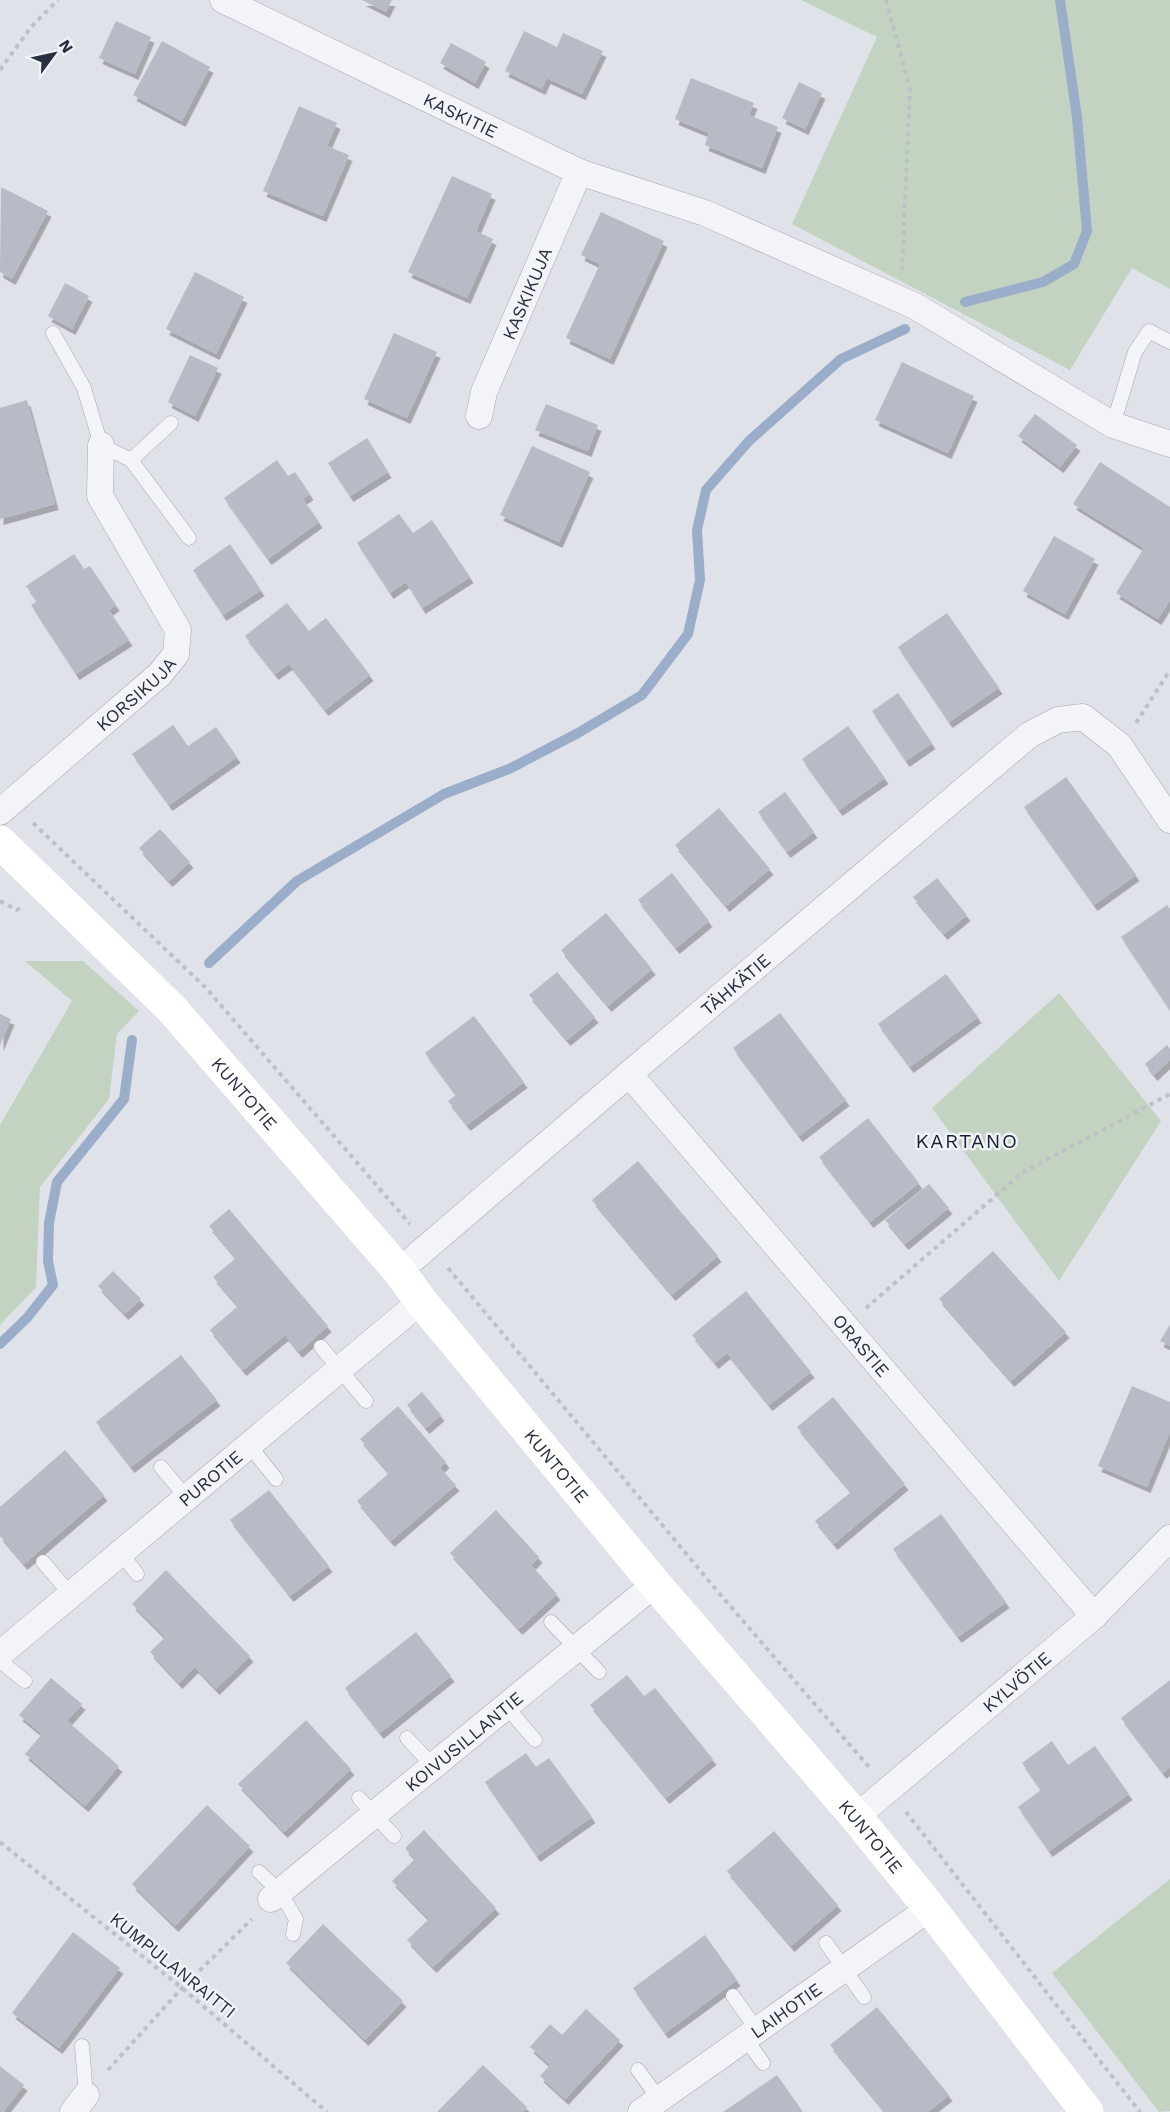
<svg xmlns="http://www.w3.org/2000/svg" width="1170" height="2112" viewBox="0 0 1170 2112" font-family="'Work Sans',sans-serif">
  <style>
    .green { fill: #c4d3c1 }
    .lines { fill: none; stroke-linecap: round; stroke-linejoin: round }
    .stream { stroke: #9aadc9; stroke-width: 10 }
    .building { fill: #b7bbc6; filter: url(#shadow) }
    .lane-casing { stroke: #a5a9b3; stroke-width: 15 }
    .street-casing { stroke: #a5a9b3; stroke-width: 27 }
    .path { stroke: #bdc1c7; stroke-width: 4; stroke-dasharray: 4.5 4.5; stroke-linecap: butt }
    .lane { stroke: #f2f4f7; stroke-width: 14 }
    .street { stroke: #f2f4f7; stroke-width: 26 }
    .secondary { stroke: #fff; stroke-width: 33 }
    .labels { text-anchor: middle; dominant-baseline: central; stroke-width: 5; stroke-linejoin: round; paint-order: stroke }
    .street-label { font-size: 18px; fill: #282f40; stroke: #eff2f6 }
    .neighbourhood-label { font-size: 20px; letter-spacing: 1.5px; fill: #1a2031; stroke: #eff2f6 }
  </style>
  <defs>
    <filter id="shadow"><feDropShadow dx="3.5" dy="6" stdDeviation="0" flood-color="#0004"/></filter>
  </defs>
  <rect width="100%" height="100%" fill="#e0e2e9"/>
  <!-- green -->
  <g class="green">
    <polygon points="801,0 1170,0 1170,289 1132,268 1070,370 792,224 877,37"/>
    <polygon points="25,961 83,961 139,1011 117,1034 109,1099 40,1187 36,1287 0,1325 0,1125 72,1001"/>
    <polygon points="1059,993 1161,1121 1059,1281 932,1108"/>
    <polygon points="1170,1879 1170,2111 1159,2112 1052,1973"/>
  </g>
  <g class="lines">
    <!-- stream -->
    <g class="stream">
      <polyline points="965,302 1043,282 1074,264 1087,231 1077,117 1060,0"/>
      <polyline points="209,963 297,881 444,794 509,769 578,733 642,695 688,634 700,580 697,530 706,490 749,441 841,359 905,329"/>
      <polyline points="0,1344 27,1318 53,1285 48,1261 49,1223 57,1182 124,1099 132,1040"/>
    </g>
  </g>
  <!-- building -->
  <g class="building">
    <polygon points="362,0 392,0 386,12"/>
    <polygon points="116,21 151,37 135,74 99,58"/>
    <polygon points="524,31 557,47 563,33 603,51 582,94 547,78 542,89 505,71"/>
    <polygon points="162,41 210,67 182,121 133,95"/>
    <polygon points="451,43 486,62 475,83 440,63"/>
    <polygon points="691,78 754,103 749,115 778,127 762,168 705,145 709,133 675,119"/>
    <polygon points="799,82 822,93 805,129 782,118"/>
    <polygon points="299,106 337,123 327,146 349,155 323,216 263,191"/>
    <polygon points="452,176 492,194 476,231 493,239 467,298 408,272"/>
    <polygon points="1,187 48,211 12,279 0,272"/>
    <polygon points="601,212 664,241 610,359 566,338 600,264 581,255"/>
    <polygon points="195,272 244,297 216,354 166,329"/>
    <polygon points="65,283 89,296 72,329 48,316"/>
    <polygon points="394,333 437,352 407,418 364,399"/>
    <polygon points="190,355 218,368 195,416 168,402"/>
    <polygon points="902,362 974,396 948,453 875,420"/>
    <polygon points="27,400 55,504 0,519 0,408"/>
    <polygon points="546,404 598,425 588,451 535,430"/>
    <polygon points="1035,414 1077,445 1060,467 1018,436"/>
    <polygon points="367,438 388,472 350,496 328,463"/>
    <polygon points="532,446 590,472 559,542 500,515"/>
    <polygon points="277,460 288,476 295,472 310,494 303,499 319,522 268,559 224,498"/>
    <polygon points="1100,462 1170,507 1170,600 1158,619 1116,593 1144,548 1073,504"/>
    <polygon points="399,514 413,533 432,520 470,577 422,608 406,582 390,593 357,543"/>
    <polygon points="1054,536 1095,559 1065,614 1023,591"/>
    <polygon points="230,544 261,590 223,615 193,570"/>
    <polygon points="74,554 84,569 90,566 116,605 109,610 129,640 76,674 31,605 37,601 26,586"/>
    <polygon points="287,603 309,631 326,618 370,675 325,710 289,664 275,674 245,636"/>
    <polygon points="947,613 999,688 949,722 898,647"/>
    <polygon points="898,693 932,743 906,761 872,711"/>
    <polygon points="173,725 188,746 216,727 237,757 169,805 132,754"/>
    <polygon points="848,726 885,778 839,810 802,759"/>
    <polygon points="1066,777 1136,875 1094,905 1024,807"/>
    <polygon points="785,792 814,832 787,852 758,812"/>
    <polygon points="719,808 770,869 726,906 675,845"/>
    <polygon points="160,829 190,862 169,881 139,848"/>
    <polygon points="672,873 709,921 676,948 638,900"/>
    <polygon points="937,878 967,915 944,934 913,897"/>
    <polygon points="1167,905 1170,909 1170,1010 1121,937"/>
    <polygon points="606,913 652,969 608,1006 561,950"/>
    <polygon points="557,972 595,1017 567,1040 529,995"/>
    <polygon points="946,974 978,1017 910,1067 878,1024"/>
    <polygon points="780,1013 846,1100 799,1136 733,1048"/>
    <polygon points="0,1014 11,1019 0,1045"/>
    <polygon points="474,1016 524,1082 467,1125 448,1101 456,1095 425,1053"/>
    <polygon points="1167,1045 1170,1049 1170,1060 1154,1075 1145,1064"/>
    <polygon points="868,1118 919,1183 870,1222 819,1157"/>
    <polygon points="638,1161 718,1256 672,1295 592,1200"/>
    <polygon points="929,1184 949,1208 905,1244 885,1220"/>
    <polygon points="229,1209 328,1326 299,1352 285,1335 243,1370 210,1330 238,1306 213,1277 236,1258 209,1226"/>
    <polygon points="993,1251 1066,1332 1011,1381 939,1299"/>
    <polygon points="113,1271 141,1299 125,1314 98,1286"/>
    <polygon points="746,1291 811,1372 769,1405 727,1353 715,1363 692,1335"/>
    <polygon points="1170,1325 1170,1346 1160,1341"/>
    <polygon points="181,1355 217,1400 131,1467 96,1422"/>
    <polygon points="1132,1386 1170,1402 1170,1432 1147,1487 1098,1466"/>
    <polygon points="422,1392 441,1415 426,1428 407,1405"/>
    <polygon points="833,1397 905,1484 834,1544 815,1521 851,1492 797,1427"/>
    <polygon points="398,1406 446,1462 440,1468 456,1485 391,1541 357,1501 389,1473 360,1439"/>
    <polygon points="65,1450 104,1495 24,1564 0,1536 0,1507"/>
    <polygon points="269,1490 329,1566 290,1596 230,1520"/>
    <polygon points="496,1510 539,1557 531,1565 557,1594 519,1629 450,1553"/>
    <polygon points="941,1514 1006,1602 958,1637 893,1549"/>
    <polygon points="166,1570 250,1656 216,1689 195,1667 179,1683 150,1652 165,1637 132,1604"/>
    <polygon points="416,1632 451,1676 380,1733 345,1688"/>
    <polygon points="627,1675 644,1696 655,1688 713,1759 666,1798 590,1705"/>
    <polygon points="51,1678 82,1704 67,1721 119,1766 85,1806 25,1754 42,1734 19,1715"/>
    <polygon points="1170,1680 1170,1767 1163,1773 1121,1718"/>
    <polygon points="306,1720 351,1769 284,1832 238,1784"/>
    <polygon points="1052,1741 1068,1765 1095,1746 1129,1794 1049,1851 1018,1807 1041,1790 1022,1763"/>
    <polygon points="526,1753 536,1767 549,1758 592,1817 537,1856 485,1782"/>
    <polygon points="207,1805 250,1846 175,1926 132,1884"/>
    <polygon points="424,1830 496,1908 433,1967 407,1940 429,1919 392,1881 415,1859 405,1848"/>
    <polygon points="774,1831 838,1905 791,1946 727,1871"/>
    <polygon points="323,1924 403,2001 365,2040 286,1963"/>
    <polygon points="73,1932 120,1968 59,2048 12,2013"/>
    <polygon points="705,1935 737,1980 665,2033 633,1988"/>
    <polygon points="877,2007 949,2095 928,2112 885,2112 830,2045"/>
    <polygon points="586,2009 620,2040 565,2099 540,2076 550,2065 530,2047 550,2024 562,2035"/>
    <polygon points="483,2065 527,2107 523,2112 437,2112"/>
    <polygon points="0,2066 24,2085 3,2112 0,2112"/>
    <polygon points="777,2075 803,2112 723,2112"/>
  </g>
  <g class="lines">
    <defs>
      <g id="lane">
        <polyline points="53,333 84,388 101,445 131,460 189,538"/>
        <polyline points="1113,425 1135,352 1149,331 1170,342"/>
        <polyline points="131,460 171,423"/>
        <polyline points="321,1347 366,1401"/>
        <polyline points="249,1445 276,1479"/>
        <polyline points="161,1467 187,1498"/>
        <polyline points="121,1553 137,1574"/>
        <polyline points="43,1562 71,1595"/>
        <polyline points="551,1622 599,1672"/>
        <polyline points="0,1661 25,1681"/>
        <polyline points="506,1706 535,1740"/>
        <polyline points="407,1738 433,1766"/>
        <polyline points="359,1798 394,1836"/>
        <polyline points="259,1872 280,1892 296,1919 293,1934"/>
        <polyline points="826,1943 864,1997"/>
        <polyline points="733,1996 757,2030"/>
        <polyline points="745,2038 763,2063"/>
        <polyline points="82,2046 86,2095"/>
        <polyline points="638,2070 659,2099"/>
      </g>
      <g id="street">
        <path id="s1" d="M 223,0 L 579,172 L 705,213 L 915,306 L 1113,425 L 1170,444"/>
        <path id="s2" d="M 479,416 L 484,392 L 579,172"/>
        <path id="s3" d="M 0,812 L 160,674 L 176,654 L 178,630 L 100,496 L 101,445"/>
        <path id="s4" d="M 629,1074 L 1094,1616"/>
        <path id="s5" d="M 399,1271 L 629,1074 L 1029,735 L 1058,720 L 1083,717 L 1119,745 L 1170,820"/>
        <path id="s6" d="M 0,1654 L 421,1301"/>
        <path id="s7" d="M 856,1817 L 1094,1616 L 1170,1538"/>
        <path id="s8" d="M 271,1899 L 655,1584"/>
        <polyline points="73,2112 86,2095"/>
        <path id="s9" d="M 641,2112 L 930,1908"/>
      </g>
    </defs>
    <!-- lane casing -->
    <use href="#lane" class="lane-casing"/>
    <!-- street casing -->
    <use href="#street" class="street-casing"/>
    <!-- path -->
    <g class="path">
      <polyline points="886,0 910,89 902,270"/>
      <polyline points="0,70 31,27 58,0"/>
      <polyline points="1136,723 1170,670"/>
      <polyline points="33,823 206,988 410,1224"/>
      <polyline points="0,901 17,910 21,907"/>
      <polyline points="448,1268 719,1593 869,1767"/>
      <polyline points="866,1308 1022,1173 1170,1094"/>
      <polyline points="906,1812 1140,2112"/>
      <polyline points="0,1842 182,1988 327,2112"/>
      <polyline points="108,2070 182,1988 252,1919"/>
    </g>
    <!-- lane -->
    <use href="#lane" class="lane"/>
    <!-- street -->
    <use href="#street" class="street"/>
    <!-- secondary -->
    <path class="secondary" id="s10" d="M 0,842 L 171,1008 L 399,1271 L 421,1301 L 655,1584 L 856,1817 L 930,1908 L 1087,2112"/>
  </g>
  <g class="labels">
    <!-- street labels -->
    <g class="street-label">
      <text stroke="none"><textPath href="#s1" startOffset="264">KASKITIE</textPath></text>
      <text stroke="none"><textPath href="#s2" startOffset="132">KASKIKUJA</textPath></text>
      <text stroke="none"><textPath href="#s3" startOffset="180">KORSIKUJA</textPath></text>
      <text stroke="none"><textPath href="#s5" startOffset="442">TÄHKÄTIE</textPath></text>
      <text stroke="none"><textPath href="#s10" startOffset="351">KUNTOTIE</textPath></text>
      <text stroke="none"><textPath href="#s4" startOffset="357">ORASTIE</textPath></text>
      <text stroke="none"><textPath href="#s10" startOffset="837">KUNTOTIE</textPath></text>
      <text stroke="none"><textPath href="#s6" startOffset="274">PUROTIE</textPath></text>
      <text stroke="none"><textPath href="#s7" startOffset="210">KYLVÖTIE</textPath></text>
      <text stroke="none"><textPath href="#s8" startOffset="249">KOIVUSILLANTIE</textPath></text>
      <text stroke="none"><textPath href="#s10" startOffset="1323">KUNTOTIE</textPath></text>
      <text transform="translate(173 1965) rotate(39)">KUMPULANRAITTI</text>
      <text stroke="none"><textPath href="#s9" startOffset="177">LAIHOTIE</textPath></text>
    </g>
    <!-- neighbourhood labels -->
    <g class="neighbourhood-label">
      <text x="967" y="1141">KARTANO</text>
    </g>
  </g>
  <!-- north arrow -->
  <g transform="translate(54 54) rotate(57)" stroke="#eff2f6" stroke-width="4.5" paint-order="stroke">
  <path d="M0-4.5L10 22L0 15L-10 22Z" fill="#282f40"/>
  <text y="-9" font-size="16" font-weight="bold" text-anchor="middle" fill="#282f40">N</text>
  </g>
</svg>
